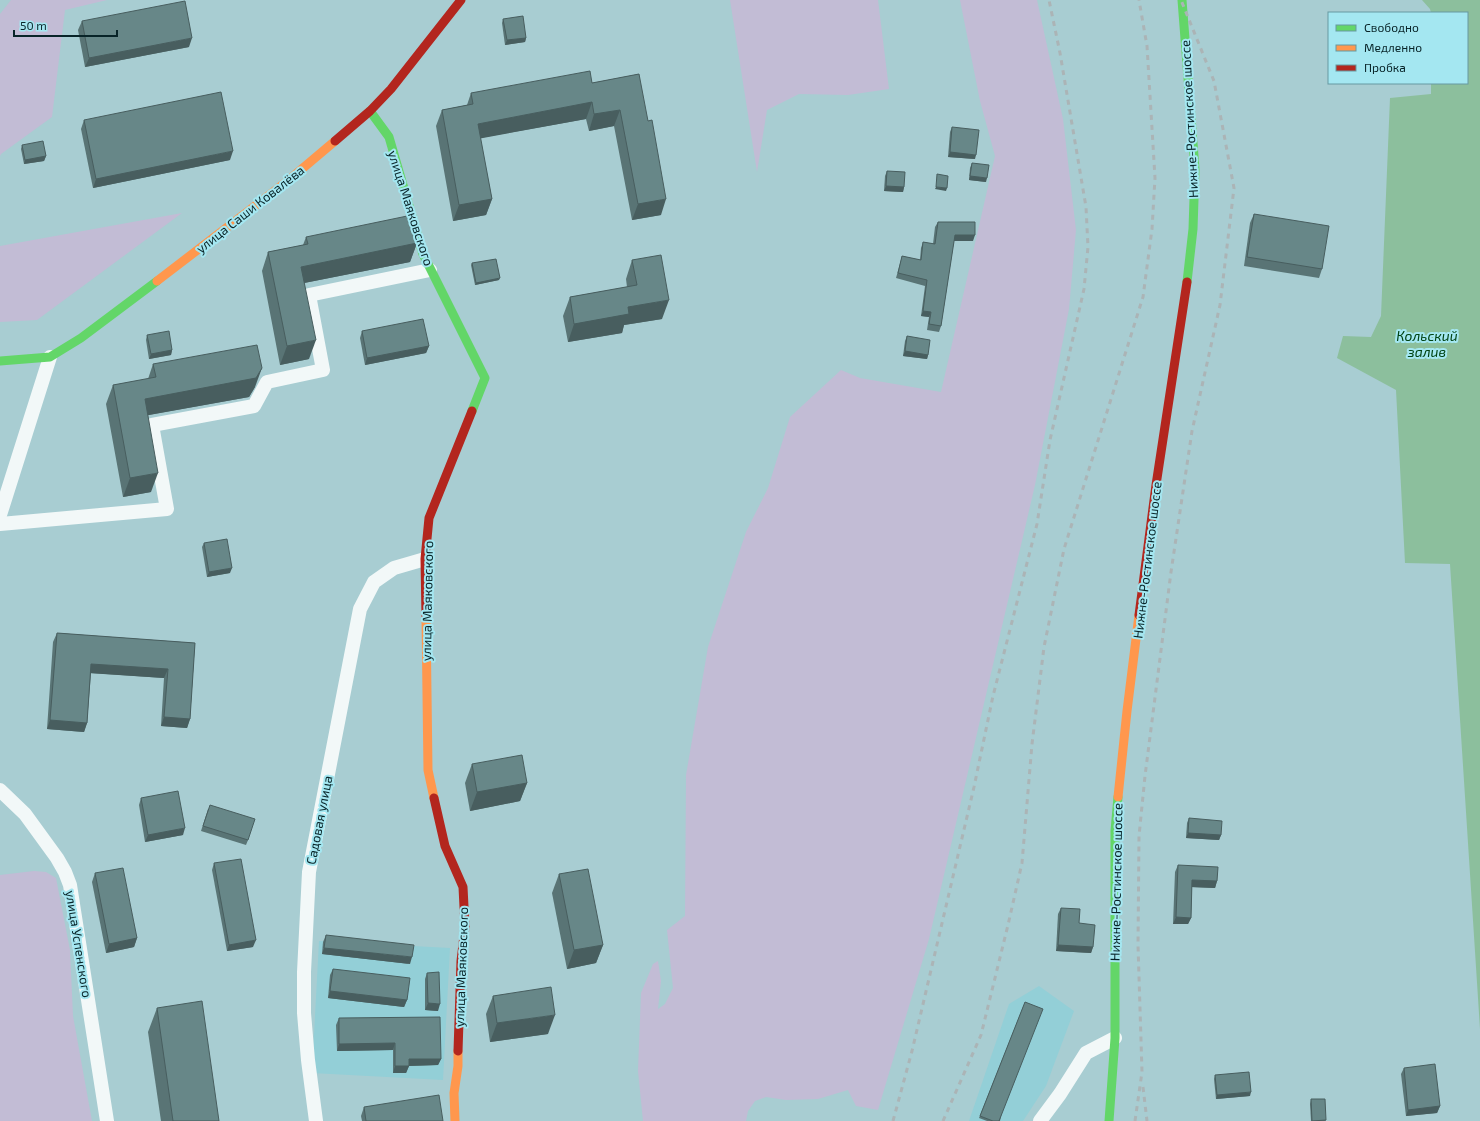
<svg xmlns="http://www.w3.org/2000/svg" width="1480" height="1121" viewBox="0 0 1480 1121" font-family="'Exo 2',sans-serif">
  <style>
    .built { fill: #93cfd7 }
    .green { fill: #c2bcd5 }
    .water { fill: #8cbf9d }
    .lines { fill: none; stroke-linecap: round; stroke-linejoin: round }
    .street { stroke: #f2f8f8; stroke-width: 14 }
    .fast { stroke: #63d668; stroke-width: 9 }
    .slow { stroke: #ff974d; stroke-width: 9 }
    .jam { stroke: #b3261e; stroke-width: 9 }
    .rail { stroke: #abb4b6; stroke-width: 3; stroke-dasharray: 5 5; stroke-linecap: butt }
    .wall { fill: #597475 }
    .shaded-wall { fill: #485e5f }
    .building { fill: #678788; stroke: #485e5f }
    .labels { text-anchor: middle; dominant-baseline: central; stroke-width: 4; stroke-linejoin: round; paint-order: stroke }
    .street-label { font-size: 13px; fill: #082428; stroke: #a4e7f1 }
    .water-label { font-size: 14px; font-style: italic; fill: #004313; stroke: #a4e7f1 }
  </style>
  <rect width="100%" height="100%" fill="#a8cdd2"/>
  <!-- built -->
  <g class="built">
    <polygon points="319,941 450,948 443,1080 312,1073"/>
    <polygon points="1039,986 1074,1011 1046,1086 1023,1121 969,1121 1009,1004"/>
  </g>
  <!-- green -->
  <g class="green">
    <polygon points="11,0 107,0 65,10 52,117 1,154 0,156 0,14"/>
    <polygon points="730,0 878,0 889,89 848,95 799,94 767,110 757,172"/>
    <polygon points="960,0 1037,0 1063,119 1076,230 1069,309 1035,485 929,939 878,1110 856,1106 848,1090 818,1099 786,1100 766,1097 755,1101 748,1111 746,1121 643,1121 638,1071 641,993 653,964 658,961 661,981 658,1009 665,1004 673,988 667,930 685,916 686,775 708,647 746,532 768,488 790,417 841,370 860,378 941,392 995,156 980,101"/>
    <polygon points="182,213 37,320 0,322 0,246"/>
    <polygon points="34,871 46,872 56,878 70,950 73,1016 92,1121 0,1121 0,875"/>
  </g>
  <!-- water -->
  <polygon class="water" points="1422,0 1480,0 1480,1029 1450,564 1405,563 1396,390 1337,358 1343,336 1371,337 1381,316 1390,98 1431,94 1431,83 1467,83 1467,13 1431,13 1430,9"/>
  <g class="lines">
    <!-- street -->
    <g class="street">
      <polyline points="0,515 50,357"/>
      <polyline points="0,524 167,509 152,425 254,406 267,382 323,370 309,295 430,270"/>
      <polyline points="0,790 25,814 57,858 65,872 70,885 107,1121"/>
      <polyline points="316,1121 308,1060 304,1013 304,972 309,872 360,609 374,582 394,568 425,559"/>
      <polyline points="1040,1121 1060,1094 1086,1053 1115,1038"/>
    </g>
    <!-- fast -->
    <g class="fast">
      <polyline points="1182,0 1195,169 1193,229 1187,282"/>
      <polyline points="370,111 389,137 423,254 485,378 472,411"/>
      <polyline points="0,361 50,357 81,338 157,281"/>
      <polyline points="1109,1121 1115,1038 1115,831 1118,797"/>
    </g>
    <!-- slow -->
    <g class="slow">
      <polyline points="157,281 290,179 335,141"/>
      <polyline points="426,617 428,770 434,798"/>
      <polyline points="1118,797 1127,711 1139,615"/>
      <polyline points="455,1121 454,1093 458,1066 458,1051"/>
    </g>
    <!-- jam -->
    <g class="jam">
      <polyline points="335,141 370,111 391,89 461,0"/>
      <polyline points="1139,615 1156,485 1187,282"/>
      <polyline points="426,617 425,559 429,518 472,411"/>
      <polyline points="434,798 445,846 463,887 465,927 461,961 458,1051"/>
    </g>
    <!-- rail -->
    <g class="rail">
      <polyline points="1143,1087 1147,1121"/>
      <polyline points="893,1121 912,1051 974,787 993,696 1037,524 1050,440 1084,289 1088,247 1086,207 1060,53 1049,0"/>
      <polyline points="943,1121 981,1035 1008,925 1022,863 1032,744 1044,647 1064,549 1143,297 1152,229 1155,178 1147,46 1139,0"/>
      <polyline points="1135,1121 1142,1072 1138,945 1139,836 1145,776 1171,572 1192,431 1220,305 1234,188 1214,81 1181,0"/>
    </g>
  </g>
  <!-- wall -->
  <g class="wall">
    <polygon points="503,19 526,38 525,42 505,45 502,23"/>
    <polygon points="82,21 189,47 85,67 78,30"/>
    <polygon points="639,74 661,215 632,220 614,126 589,131 586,119 480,138 492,199 486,215 453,221 436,126 442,110 467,105 471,93 592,83"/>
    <polygon points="84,120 230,160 93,188 81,129"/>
    <polygon points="952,127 975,159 948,157 950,132"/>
    <polygon points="22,145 46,156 44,161 24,164 21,149"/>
    <polygon points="972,163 986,182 969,180 970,168"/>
    <polygon points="887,171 904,187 903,192 884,191 885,176"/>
    <polygon points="1254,214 1322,269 1319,278 1244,266 1250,223"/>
    <polygon points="938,222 973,241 954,241 941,326 939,332 927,330 929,317 921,316 925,286 896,278 902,256 920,260 921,248 923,242 933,244 935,227"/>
    <polygon points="306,237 417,243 410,262 304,283 309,359 280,365 262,271 268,252 303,245"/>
    <polygon points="632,260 662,319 624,325 622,333 568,342 563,316 570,297 627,287 626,279"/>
    <polygon points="472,263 499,280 475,285 471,265"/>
    <polygon points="362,331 429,346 426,353 365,365 360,338"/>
    <polygon points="147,335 172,350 171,355 149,359 146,340"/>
    <polygon points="907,336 928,355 927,359 903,356 905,341"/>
    <polygon points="153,364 255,387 249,397 148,415 151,492 123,497 106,404 113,385 148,379"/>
    <polygon points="204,543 230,573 207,577 202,547"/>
    <polygon points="57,633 195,643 190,719 187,728 161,726 164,678 91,673 87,723 84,732 47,729 53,642"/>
    <polygon points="472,764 527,783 520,801 470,811 465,783"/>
    <polygon points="141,798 183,835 145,842 139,805"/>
    <polygon points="208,809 248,840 246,845 201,831"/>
    <polygon points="1189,818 1221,835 1219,840 1186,838 1187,823"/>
    <polygon points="214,863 253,947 227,951 212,870"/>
    <polygon points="1178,865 1217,881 1215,888 1192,887 1191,918 1188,924 1173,924 1175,872"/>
    <polygon points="95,873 137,938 134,947 106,953 92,882"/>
    <polygon points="559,874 603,945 596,963 567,969 552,893"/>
    <polygon points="1061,908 1079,923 1093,947 1091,953 1056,951 1058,914"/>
    <polygon points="326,935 410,964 322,954 323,942"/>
    <polygon points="333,969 407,1000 404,1007 328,998 330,975"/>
    <polygon points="427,973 438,1011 425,1010 425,979"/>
    <polygon points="493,996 548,1034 490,1042 486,1014"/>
    <polygon points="1025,1002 1000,1121 987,1121 979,1118"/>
    <polygon points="157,1008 219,1121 161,1121 148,1032"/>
    <polygon points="339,1018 441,1059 438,1065 409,1066 406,1073 393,1073 393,1050 337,1051 336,1025"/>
    <polygon points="1404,1068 1440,1106 1437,1113 1406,1116 1401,1074"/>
    <polygon points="1215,1075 1250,1096 1216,1099 1214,1079"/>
    <polygon points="1311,1099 1326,1121 1311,1121 1310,1104"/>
    <polygon points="364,1107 443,1121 362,1121 361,1116"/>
  </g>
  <!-- shaded-wall -->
  <g class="shaded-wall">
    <polygon points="192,38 189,47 85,67 89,58"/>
    <polygon points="526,38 525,42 505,45 507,40"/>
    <polygon points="592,102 586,119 472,140 478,124"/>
    <polygon points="620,110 614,126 589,131 594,114"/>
    <polygon points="233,151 230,160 93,188 96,179"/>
    <polygon points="950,152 976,155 975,159 948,157"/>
    <polygon points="46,156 44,161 24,164 25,160"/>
    <polygon points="970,176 987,178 986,182 969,180"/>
    <polygon points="886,186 904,187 903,192 884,191"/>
    <polygon points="936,187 947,188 946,191 935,189"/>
    <polygon points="492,199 486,215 453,221 459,205"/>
    <polygon points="666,199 661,215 632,220 638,204"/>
    <polygon points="955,235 975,235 973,241 952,241"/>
    <polygon points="417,243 410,262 294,285 301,267"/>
    <polygon points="500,278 499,280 475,285 476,283"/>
    <polygon points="669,300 662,319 624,325 622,333 568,342 574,324 628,307"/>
    <polygon points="923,311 931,312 929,317 921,316"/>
    <polygon points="316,340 309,359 280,365 287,346"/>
    <polygon points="429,346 426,353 365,365 367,358"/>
    <polygon points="172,350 171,355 149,359 151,354"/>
    <polygon points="905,351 928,355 927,359 903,356"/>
    <polygon points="262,368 255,387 249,397 138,417 145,399"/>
    <polygon points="158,473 151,492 123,497 130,478"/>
    <polygon points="232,568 230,573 207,577 209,572"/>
    <polygon points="91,664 168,669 164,678 88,673"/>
    <polygon points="164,717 190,719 187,728 161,726"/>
    <polygon points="50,720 87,723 84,732 47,729"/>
    <polygon points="527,783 520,801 470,811 477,792"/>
    <polygon points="185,828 183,835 145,842 148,835"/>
    <polygon points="1188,833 1221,835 1219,840 1186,838"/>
    <polygon points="1192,880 1217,881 1215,888 1190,887"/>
    <polygon points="1176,917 1191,918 1188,924 1173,924"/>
    <polygon points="137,938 134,947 106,953 109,944"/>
    <polygon points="256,940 253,947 227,951 229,945"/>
    <polygon points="603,945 596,963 567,969 574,950"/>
    <polygon points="1058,945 1093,947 1091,953 1056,951"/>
    <polygon points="324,948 412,957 410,964 322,954"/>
    <polygon points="330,991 407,1000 404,1007 328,998"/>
    <polygon points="428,1003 440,1004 438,1011 425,1010"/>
    <polygon points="555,1015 548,1034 490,1042 497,1023"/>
    <polygon points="395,1043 393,1050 337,1051 339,1044"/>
    <polygon points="409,1059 441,1059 438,1065 406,1066"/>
    <polygon points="395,1066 409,1066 406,1073 393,1073"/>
    <polygon points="1251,1092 1250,1096 1216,1099 1217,1095"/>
    <polygon points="1440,1106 1437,1113 1406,1116 1408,1110"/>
  </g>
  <!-- building -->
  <g class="building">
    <polygon points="185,1 192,38 89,58 82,21"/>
    <polygon points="523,16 526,38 507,40 503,19"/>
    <polygon points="590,71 592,83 639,74 648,121 652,120 666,199 638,204 620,110 594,114 592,102 478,124 492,199 459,205 442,110 473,104 471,93"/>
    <polygon points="221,92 233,151 96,179 84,120"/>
    <polygon points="952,127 979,130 976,155 950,152"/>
    <polygon points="43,141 46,156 25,160 22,145"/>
    <polygon points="972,163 989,165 987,178 970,176"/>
    <polygon points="887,171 905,172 904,187 886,186"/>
    <polygon points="937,174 948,176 947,188 936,187"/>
    <polygon points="1254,214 1329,226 1322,269 1247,257"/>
    <polygon points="412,215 417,243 301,267 316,340 287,346 268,252 308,244 306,237"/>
    <polygon points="938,222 975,222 975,235 955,235 941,326 929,324 931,312 923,311 927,280 898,273 902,256 921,260 923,242 935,244"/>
    <polygon points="661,255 669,300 628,307 629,314 574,324 570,297 637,285 632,260"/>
    <polygon points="496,259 500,278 476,283 472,263"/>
    <polygon points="423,319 429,346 367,358 362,331"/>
    <polygon points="169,331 172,350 151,354 147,335"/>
    <polygon points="907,336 930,340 928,355 905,351"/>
    <polygon points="257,345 262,368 256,378 145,399 158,473 130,478 113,385 156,377 153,364"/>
    <polygon points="227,539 232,568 209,572 204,543"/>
    <polygon points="57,633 195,643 190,719 164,717 168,669 91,664 87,723 50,720"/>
    <polygon points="522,755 527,783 477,792 472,764"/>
    <polygon points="178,791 185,828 148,835 141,798"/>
    <polygon points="210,805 255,819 248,840 203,826"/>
    <polygon points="1189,818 1222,821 1221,835 1188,833"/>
    <polygon points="241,859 256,940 229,945 214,863"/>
    <polygon points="1178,865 1218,867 1217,881 1192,880 1191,918 1176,917"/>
    <polygon points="123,868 137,938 109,944 95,873"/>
    <polygon points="588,869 603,945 574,950 559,874"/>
    <polygon points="1061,908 1080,909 1079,923 1095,925 1093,947 1058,945"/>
    <polygon points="326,935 414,945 412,957 324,948"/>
    <polygon points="333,969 410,978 407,1000 330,991"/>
    <polygon points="439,972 440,1004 428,1003 427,973"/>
    <polygon points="551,987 555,1015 497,1023 493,996"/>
    <polygon points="202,1001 219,1121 173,1121 157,1008"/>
    <polygon points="1025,1002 1043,1009 999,1121 993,1121 980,1116"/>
    <polygon points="440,1017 441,1059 409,1059 409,1066 395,1066 395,1043 339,1044 339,1018"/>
    <polygon points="1435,1064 1440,1106 1408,1110 1404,1068"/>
    <polygon points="1249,1072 1251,1092 1217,1095 1215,1075"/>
    <polygon points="439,1095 443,1121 366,1121 364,1107"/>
    <polygon points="1311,1099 1325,1099 1326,1120 1312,1121"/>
  </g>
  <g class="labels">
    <!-- street labels -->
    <g class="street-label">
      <text transform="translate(1189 119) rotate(-93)">Нижне-Ростинское шоссе</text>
      <text transform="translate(411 208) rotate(72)">улица Маяковского</text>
      <text transform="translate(250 209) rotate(-38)">улица Саши Ковалёва</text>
      <text transform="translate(1147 560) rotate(-83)">Нижне-Ростинское шоссе</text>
      <text transform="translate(427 601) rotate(-89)">улица Маяковского</text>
      <text transform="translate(319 820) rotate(-79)">Садовая улица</text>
      <text transform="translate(1116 882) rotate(-89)">Нижне-Ростинское шоссе</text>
      <text transform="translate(79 944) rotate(81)">улица Успенского</text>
      <text transform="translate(461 967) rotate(-88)">улица Маяковского</text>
    </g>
    <!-- water labels -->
    <g class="water-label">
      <text x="1427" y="335">Кольский<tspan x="1427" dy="16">залив</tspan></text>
    </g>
  </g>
  <!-- legend -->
  <rect x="1328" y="12" width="140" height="72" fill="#a4e7f1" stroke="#6699a1"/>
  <rect x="1336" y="25" width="20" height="6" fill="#63d668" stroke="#6699a1"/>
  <text x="1364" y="32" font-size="12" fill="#082428">Свободно</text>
  <rect x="1336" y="45" width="20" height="6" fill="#ff974d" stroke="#6699a1"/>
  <text x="1364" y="52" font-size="12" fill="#082428">Медленно</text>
  <rect x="1336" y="65" width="20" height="6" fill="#b3261e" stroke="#6699a1"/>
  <text x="1364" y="72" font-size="12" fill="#082428">Пробка</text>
  <!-- scale -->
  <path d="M14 30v6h103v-6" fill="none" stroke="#082428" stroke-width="2"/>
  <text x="20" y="30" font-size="12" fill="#082428" stroke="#a4e7f1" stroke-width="3" paint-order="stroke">50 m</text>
</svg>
